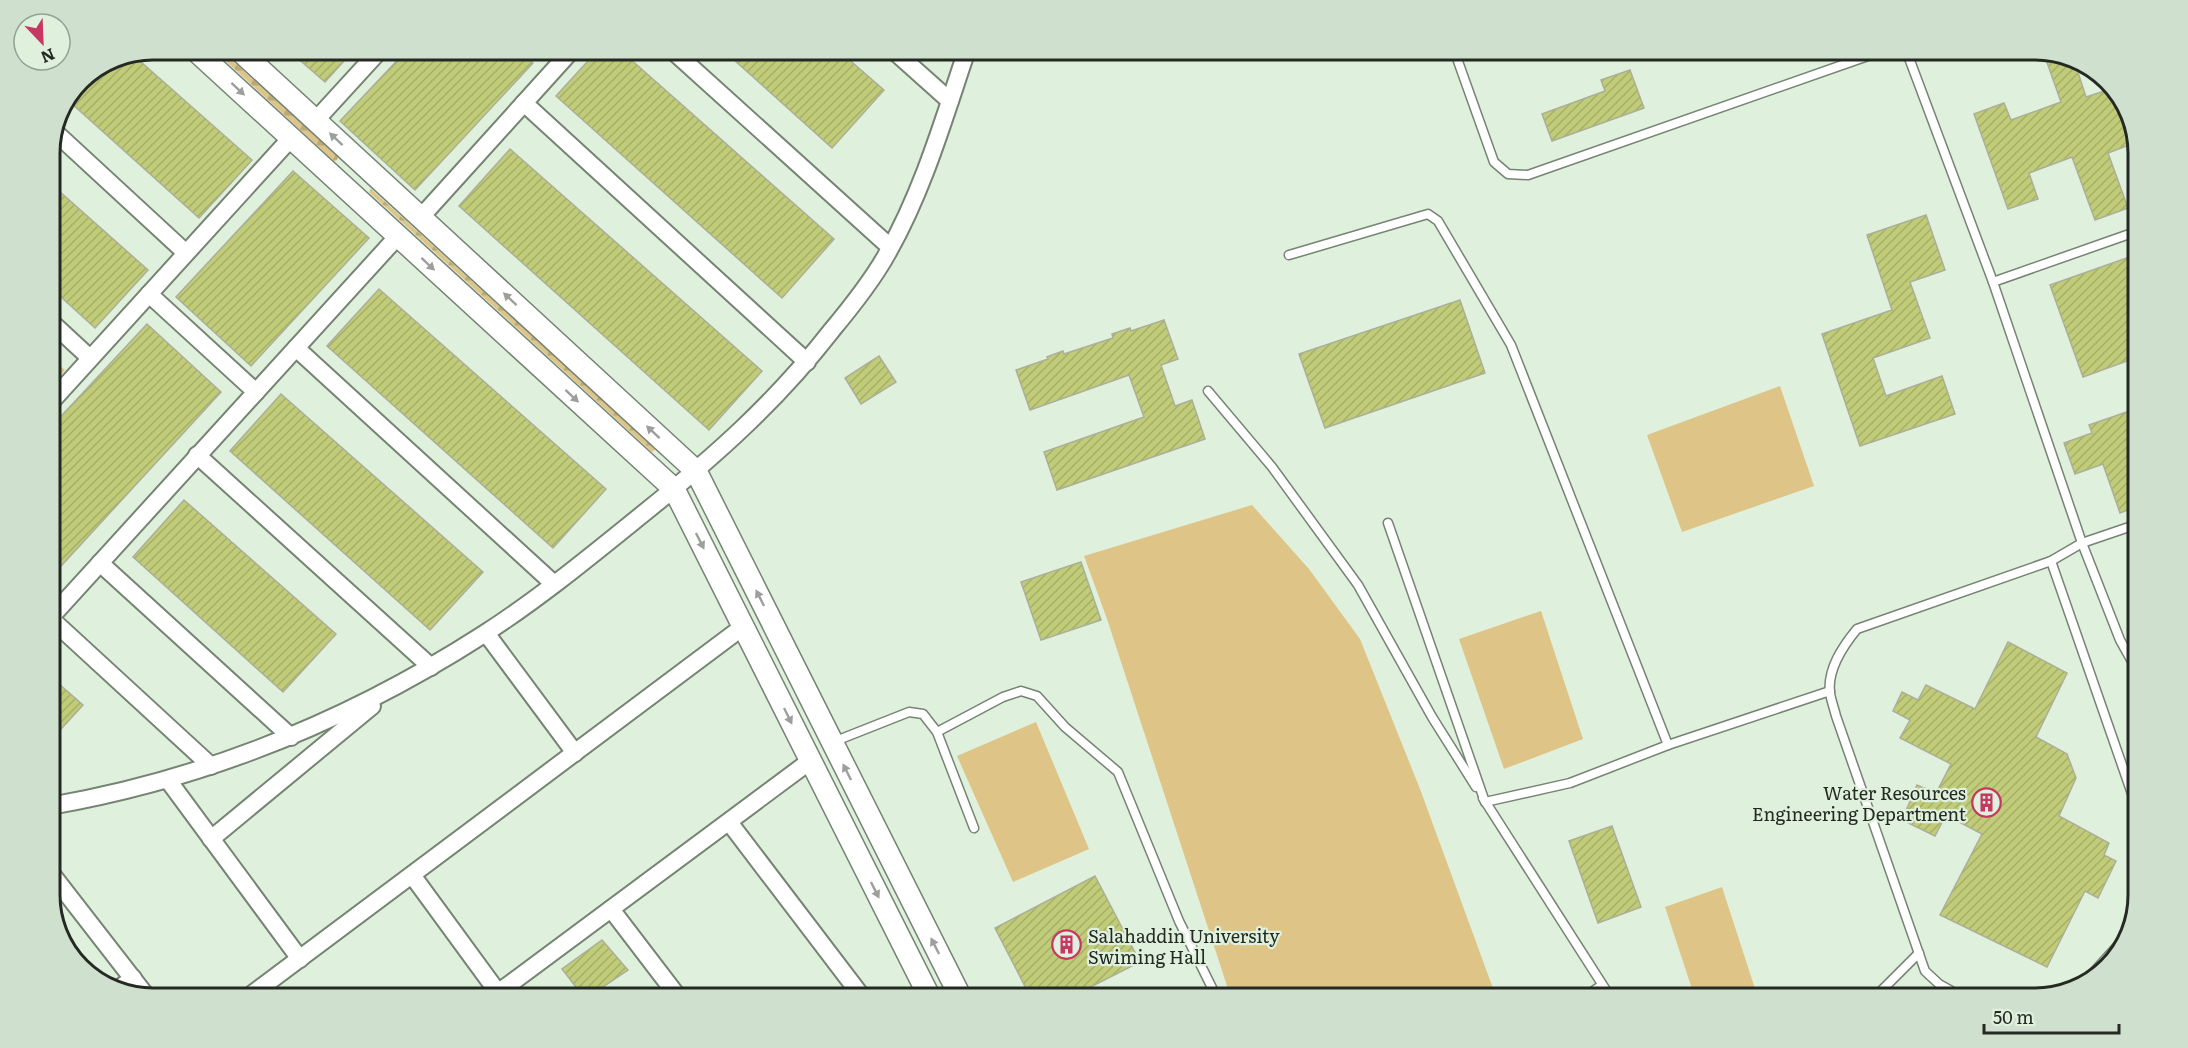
<svg xmlns="http://www.w3.org/2000/svg" width="2188" height="1048" viewBox="0 0 2188 1048" font-family="Literata,serif">
  <style>
    .forest { fill: url(#forest-firs) }
    .park { fill: url(#park-crowns) }
    .pitch { fill: #dec587 }
    .building { fill: url(#building-hatch); stroke: #abaf98; stroke-width: 1.5 }
    .lines { fill: none; stroke-linecap: round; stroke-linejoin: round }
    .service-casing { stroke: #758473; stroke-width: 11 }
    .minor-casing { stroke: #758473; stroke-width: 20 }
    .tertiary-casing { stroke: #758473; stroke-width: 24 }
    .service { stroke: #fff; stroke-width: 8 }
    .minor { stroke: #fff; stroke-width: 16 }
    .tertiary { stroke: #fff; stroke-width: 21 }
    .oneway { fill: #9c9f9c }
    .labels { text-anchor: middle; dominant-baseline: central; stroke-width: 4.5; stroke-linejoin: round; paint-order: stroke }
    .poi-label { font-size: 18px; fill: #242a23; stroke: #dff0dd; text-anchor: end }
    .rim { fill: none; stroke: #242a23; stroke-width: 3 }
  </style>
  <defs>
    <pattern id="forest-firs" width="22" height="20" patternUnits="userSpaceOnUse" patternTransform="scale(1.5)"><rect width="22" height="20" fill="#dec587"/><path d="M5 1l3.5 6h-7zM16 11l3.5 6h-7z" fill="#bea974"/></pattern>
    <pattern id="park-crowns" width="20" height="18" patternUnits="userSpaceOnUse" patternTransform="scale(1.5)"><rect width="20" height="18" fill="#dec587"/><path d="M2 6a3 3 0 1 1 6 0M12 15a3 3 0 1 1 6 0" fill="none" stroke="#bea974"/></pattern>
    <pattern id="building-hatch" width="6" height="6" patternUnits="userSpaceOnUse" patternTransform="scale(1.5)"><rect width="6" height="6" fill="#c1cc79"/><path d="M-1 1l2-2M0 6l6-6M5 7l2-2" fill="none" stroke="#a6af68"/></pattern>
  </defs>
  <rect width="100%" height="100%" fill="#dff0dd"/>
  <!-- forest -->
  <g class="forest">
    <polygon points="214,50 221,50 338,157 337,160 334,161"/>
    <polygon points="371,189 656,449 652,452 369,192"/>
  </g>
  <!-- park -->
  <polygon class="park" points="50,357 65,370 50,387"/>
  <!-- pitch -->
  <g class="pitch">
    <polygon points="1780,386 1814,486 1682,532 1647,435"/>
    <polygon points="1252,505 1309,569 1360,639 1420,789 1494,991 1486,998 1231,998 1107,619 1084,556"/>
    <polygon points="1541,611 1583,739 1504,769 1459,639"/>
    <polygon points="1036,722 1089,849 1013,882 957,756"/>
    <polygon points="1722,887 1758,998 1695,998 1665,907"/>
  </g>
  <!-- building -->
  <g class="building">
    <polygon points="288,50 354,50 325,82"/>
    <polygon points="407,50 519,50 533,63 415,190 340,121"/>
    <polygon points="598,50 620,50 834,239 782,298 556,96"/>
    <polygon points="723,50 838,50 884,90 832,148"/>
    <polygon points="2043,51 2073,57 2086,97 2113,88 2121,95 2137,142 2108,153 2128,208 2095,220 2072,157 2029,173 2038,199 2008,209 1974,114 2004,103 2011,120 2061,102"/>
    <polygon points="132,54 252,160 199,218 70,102 80,80 114,57"/>
    <polygon points="1630,70 1644,108 1552,141 1542,114 1605,91 1601,80"/>
    <polygon points="510,149 762,371 709,430 459,206"/>
    <polygon points="293,171 369,238 251,366 176,297"/>
    <polygon points="50,183 148,270 95,328 50,287"/>
    <polygon points="1926,215 1945,270 1910,282 1930,338 1873,358 1886,396 1942,376 1955,414 1860,446 1822,334 1892,310 1867,235"/>
    <polygon points="2138,254 2138,357 2083,377 2050,285"/>
    <polygon points="379,289 606,489 553,548 327,346"/>
    <polygon points="1460,300 1485,373 1325,428 1299,354"/>
    <polygon points="1164,320 1178,359 1161,365 1175,406 1192,400 1205,439 1057,490 1044,452 1144,417 1129,375 1030,410 1016,370 1048,359 1047,357 1063,351 1064,354 1113,338 1112,334 1130,328 1131,331"/>
    <polygon points="147,324 221,392 50,578 50,428"/>
    <polygon points="879,356 896,382 861,404 845,378"/>
    <polygon points="281,394 483,572 430,630 230,451"/>
    <polygon points="2138,408 2138,506 2120,513 2103,464 2075,474 2064,443 2092,433 2089,425"/>
    <polygon points="184,500 336,634 283,692 133,557"/>
    <polygon points="1081,562 1101,620 1041,640 1021,582"/>
    <polygon points="2008,642 2067,673 2036,737 2067,754 2076,778 2059,816 2109,843 2104,855 2116,861 2098,898 2085,891 2047,967 1940,915 1982,834 1946,815 1935,836 1902,820 1917,785 1936,793 1951,764 1900,738 1910,720 1893,711 1902,692 1918,700 1926,685 1975,709"/>
    <polygon points="50,676 83,705 50,741"/>
    <polygon points="1612,826 1641,907 1598,923 1569,841"/>
    <polygon points="1095,876 1140,962 1069,998 1031,998 995,928"/>
    <polygon points="602,940 628,970 585,999 562,969"/>
  </g>
  <g class="lines">
    <defs>
      <g id="service">
        <polyline points="1454,50 1494,162 1508,174 1528,175 1885,50"/>
        <polyline points="1906,50 1993,282 2082,543 2120,640 2138,672"/>
        <polyline points="1289,255 1428,214 1438,221 1511,345 1668,745 1570,783 1485,802 1388,523"/>
        <polyline points="1993,282 2138,231"/>
        <polyline points="1208,391 1272,467 1358,585 1432,717 1476,787"/>
        <polyline points="2051,561 2138,811"/>
        <polyline points="937,732 1003,697 1021,691 1037,696 1065,727 1118,772 1179,921 1217,998"/>
        <polyline points="833,742 909,712 923,714 937,732 974,828"/>
        <polyline points="1668,745 1830,691"/>
        <polyline points="1483,798 1611,998"/>
        <polyline points="2083,984 2131,931"/>
        <polyline points="1583,998 1602,985"/>
        <polyline points="1874,998 1919,953"/>
        <path d="M 1964,998 L 1939,984 L 1925,971 L 1836,716 C 1834,708 1831,700 1830,693 C 1827,669 1843,646 1857,629 L 2051,561 L 2082,543 L 2138,524"/>
      </g>
      <g id="minor">
        <polyline points="672,50 890,247"/>
        <polyline points="893,50 950,101"/>
        <polyline points="524,103 807,362"/>
        <polyline points="316,120 380,50"/>
        <polyline points="56,133 186,253"/>
        <polyline points="421,217 572,50"/>
        <polyline points="149,294 256,392"/>
        <polyline points="50,321 90,358"/>
        <polyline points="296,348 554,584"/>
        <polyline points="50,403 291,138"/>
        <polyline points="197,455 431,667"/>
        <polyline points="100,563 291,737"/>
        <polyline points="50,618 398,236"/>
        <polyline points="50,618 211,766"/>
        <polyline points="486,633 575,753"/>
        <polyline points="168,780 300,959"/>
        <path d="M 50,806 C 205,779 352,719 484,634 C 540,598 592,555 644,513 C 715,456 776,402 832,330 C 852,306 872,281 887,254 C 923,191 944,118 967,50"/>
        <polyline points="729,822 863,998"/>
        <polyline points="211,839 372,706"/>
        <polyline points="50,872 147,997"/>
        <polyline points="412,875 502,998"/>
        <polyline points="611,909 679,998"/>
        <polyline points="116,991 133,978"/>
        <polyline points="247,998 744,626"/>
        <polyline points="491,998 810,761"/>
      </g>
      <g id="tertiary">
        <polyline points="195,50 674,489 930,998"/>
        <polyline points="239,50 696,471 961,998"/>
      </g>
    </defs>
    <!-- service casing -->
    <use href="#service" class="service-casing"/>
    <!-- minor casing -->
    <use href="#minor" class="minor-casing"/>
    <!-- tertiary casing -->
    <use href="#tertiary" class="tertiary-casing"/>
    <!-- service -->
    <use href="#service" class="service"/>
    <!-- minor -->
    <use href="#minor" class="minor"/>
    <!-- tertiary -->
    <use href="#tertiary" class="tertiary"/>
  </g>
  <!-- one-way arrows -->
  <defs><path id="oneway-solid" d="M-6-.8H1V-3.2L6.5 0L1 3.2V.8H-6Z" transform="scale(1.5)"/></defs>
  <g class="oneway">
    <use href="#oneway-solid" transform="translate(238 89) rotate(43)"/>
    <use href="#oneway-solid" transform="translate(336 139) rotate(-137)"/>
    <use href="#oneway-solid" transform="translate(428 264) rotate(43)"/>
    <use href="#oneway-solid" transform="translate(510 299) rotate(-137)"/>
    <use href="#oneway-solid" transform="translate(572 396) rotate(43)"/>
    <use href="#oneway-solid" transform="translate(653 432) rotate(-137)"/>
    <use href="#oneway-solid" transform="translate(700 541) rotate(63)"/>
    <use href="#oneway-solid" transform="translate(760 598) rotate(-117)"/>
    <use href="#oneway-solid" transform="translate(788 716) rotate(64)"/>
    <use href="#oneway-solid" transform="translate(847 772) rotate(-117)"/>
    <use href="#oneway-solid" transform="translate(875 890) rotate(63)"/>
    <use href="#oneway-solid" transform="translate(935 946) rotate(-117)"/>
  </g>
  <!-- icons -->
  <defs>
    <symbol id="building-ring" viewBox="-11 -11 22 22"><circle r="9.5" fill="#dff0dd" stroke="#c63762" stroke-width="1.5"/><path d="M-4-6H4V6H1V3H-1V6H-4ZM-2.5-4.3h1.7v1.8h-1.7ZM.8-4.3h1.7v1.8H.8ZM-2.5-1h1.7V.8h-1.7ZM.8-1h1.7V.8H.8Z" fill="#c63762"/></symbol>
  </defs>
  <g fill-rule="evenodd">
    <use href="#building-ring" x="1970" y="786" width="33" height="33"/>
    <use href="#building-ring" x="1050" y="928" width="33" height="33"/>
  </g>
  <g class="labels">
    <!-- poi labels -->
    <g class="poi-label">
      <text x="1966" y="792">Water Resources<tspan x="1966" dy="21">Engineering Department</tspan></text>
      <text x="1088" y="935" text-anchor="start">Salahaddin University<tspan x="1088" dy="21">Swiming Hall</tspan></text>
    </g>
  </g>
  <!-- crop -->
  <path d="M0 0H2188V1048H0ZM153 60H2035A93 93 0 0 1 2128 153V895A93 93 0 0 1 2035 988H153A93 93 0 0 1 60 895V153A93 93 0 0 1 153 60Z" fill="#d0e0ce" fill-rule="evenodd"/>
  <path class="rim" d="M153 60H2035A93 93 0 0 1 2128 153V895A93 93 0 0 1 2035 988H153A93 93 0 0 1 60 895V153A93 93 0 0 1 153 60Z"/>
  <!-- north arrow -->
  <g transform="translate(42 42) rotate(157)"><circle r="28" fill="#dff0dd" stroke="#94a193" stroke-width="1.5"/>
  <path d="M0-4.5L10 22L0 15L-10 22Z" fill="#c63762"/>
  <text y="-9" font-size="16" font-weight="bold" text-anchor="middle" fill="#242a23">N</text>
  </g>
  <!-- scale -->
  <path d="M1984 1024v9h135v-9" fill="none" stroke="#242a23" stroke-width="3"/>
  <text x="1993" y="1024" font-size="18" fill="#242a23" stroke="#dff0dd" stroke-width="4.5" paint-order="stroke">50 m</text>
</svg>
